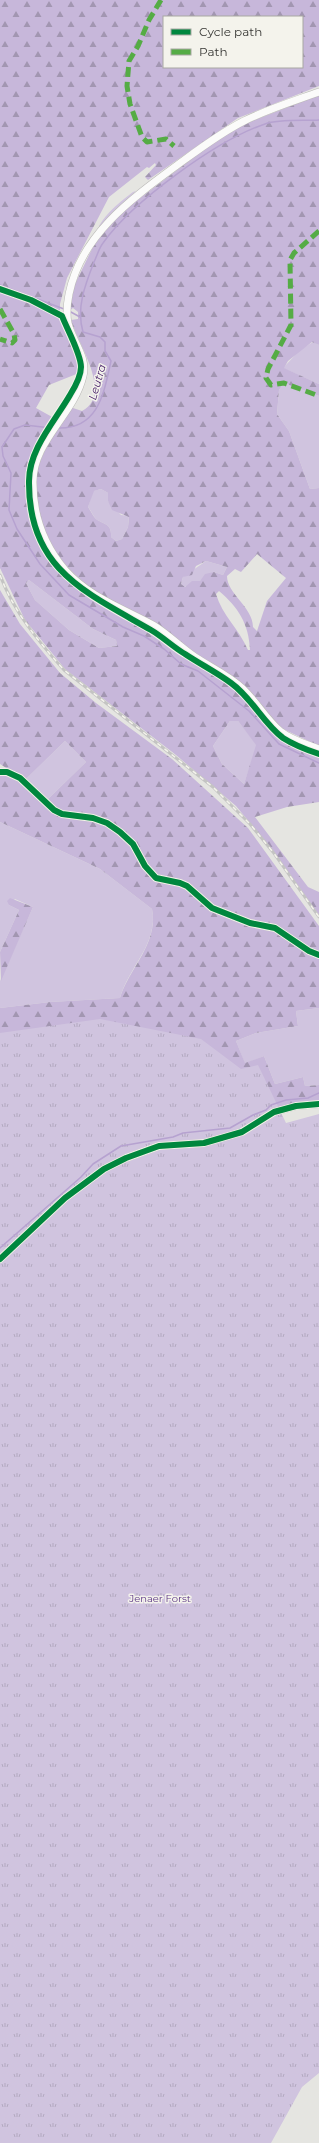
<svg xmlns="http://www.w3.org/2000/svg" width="319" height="2143" viewBox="0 0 319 2143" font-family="Montserrat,sans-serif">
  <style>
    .green { fill: #d0c4df }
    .forest { fill: url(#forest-firs); fill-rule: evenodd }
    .park { fill: url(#park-tufts) }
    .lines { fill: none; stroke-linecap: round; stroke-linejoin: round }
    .stream { stroke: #b6a2d0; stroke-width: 1.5 }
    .minor-casing { stroke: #bab9b6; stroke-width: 8 }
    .major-casing { stroke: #bab9b6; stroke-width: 8 }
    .minor { stroke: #fbfbfa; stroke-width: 6 }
    .major { stroke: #fbfbfa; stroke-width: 7 }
    .rail-casing { stroke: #c4c4c3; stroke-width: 3 }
    .rail { stroke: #f4f3ec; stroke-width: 1.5; stroke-dasharray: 4.5; stroke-linecap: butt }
    .quiet { stroke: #55ac45; stroke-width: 5; stroke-dasharray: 10 5; stroke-linecap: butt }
    .cycleway-casing { stroke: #f4f3ec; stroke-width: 8 }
    .cycleway { stroke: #00873e; stroke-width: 6 }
    .labels { text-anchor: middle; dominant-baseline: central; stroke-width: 3; stroke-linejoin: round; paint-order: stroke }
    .park-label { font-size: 10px; fill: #5c3685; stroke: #f4f3ec }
    .water-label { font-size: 11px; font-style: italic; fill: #3f1564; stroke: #f4f3ec }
  </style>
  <defs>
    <pattern id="forest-firs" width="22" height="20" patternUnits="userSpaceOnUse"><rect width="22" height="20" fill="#c7b7da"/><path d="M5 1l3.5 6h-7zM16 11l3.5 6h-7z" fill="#a296b1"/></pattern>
    <pattern id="park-tufts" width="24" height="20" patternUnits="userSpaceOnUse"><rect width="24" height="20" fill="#d0c4df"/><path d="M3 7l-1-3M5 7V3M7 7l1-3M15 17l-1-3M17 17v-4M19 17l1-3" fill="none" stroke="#b3a9c0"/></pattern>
  </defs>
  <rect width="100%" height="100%" fill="#e5e5e1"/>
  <!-- green -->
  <g class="green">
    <path d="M 136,191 L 106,220 L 100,227 L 99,226 C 107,212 120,202 133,192 Z"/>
    <polygon points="313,342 319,345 319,384 283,368 300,350"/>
    <polygon points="284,383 319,396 319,488 310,489 289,431 277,414 279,390"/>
    <path d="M 101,489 L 108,493 L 108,501 L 121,515 L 129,516 L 128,527 L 122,539 L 116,541 L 111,537 C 112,523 104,525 96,519 C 93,516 91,510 88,507 L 93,491 Z"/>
    <polygon points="206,561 227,567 223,575 214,572 200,581 184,587 181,584 183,577"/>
    <polygon points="29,580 93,629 116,640 117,646 99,648 69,630 35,600 26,583"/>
    <polygon points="230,721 238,721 257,745 244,784 222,764 213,746"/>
    <polygon points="65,741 86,762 46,801 25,780"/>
    <path d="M 0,822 L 100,869 L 152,909 C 159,943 128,968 120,998 L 50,1002 L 0,1008 L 0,981 L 33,907 L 15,899 L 9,905 L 19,910 L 0,952 Z"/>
    <polygon points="319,1008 319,1085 305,1086 303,1077 275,1084 264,1056 245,1064 236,1041 256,1033 298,1026 296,1011"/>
  </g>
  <!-- forest -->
  <g class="forest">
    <path d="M 0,0 L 319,0 L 319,86 L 238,118 L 148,180 L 145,177 L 156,165 L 155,163 L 149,168 L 147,167 L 109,197 L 67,278 L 60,304 L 60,314 L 79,362 L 79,373 L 49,385 L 36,408 L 54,418 L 32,456 L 27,480 L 28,507 L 33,528 L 40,545 L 50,560 L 72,584 L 83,593 L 152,632 L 193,662 L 231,684 L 248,701 L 281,740 L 319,756 L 319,802 L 287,807 L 255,817 L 308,887 L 319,892 L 319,915 L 274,852 L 236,806 L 176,755 L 65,669 L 25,620 L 0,568 ZM 164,17 L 302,17 L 302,67 L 164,67 ZM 29,580 L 93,629 L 116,640 L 117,646 L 99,648 L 69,630 L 35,600 L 26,583 ZM 230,721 L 238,721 L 256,745 L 244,784 L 222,764 L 213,746 Z"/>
    <path d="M 319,95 L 319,345 L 312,342 L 288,361 L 284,368 L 319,384 L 319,396 L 284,383 L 279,390 L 277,414 L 289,431 L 310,489 L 319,488 L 319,746 L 281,728 L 244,686 L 100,595 C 64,569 40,541 37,496 C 36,486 35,477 38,468 C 44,446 60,428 70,407 L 82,411 C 114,394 77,343 71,320 L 78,319 L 78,312 L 73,308 L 70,310 L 74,286 L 90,253 L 95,243 L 123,211 L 218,139 L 247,123 ZM 101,489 L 108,493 L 108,501 L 112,510 L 129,517 L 128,527 L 122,539 L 116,541 L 111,537 C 112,523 104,525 96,519 C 93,516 91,511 88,507 L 94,491 ZM 257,554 L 286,578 L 267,601 L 257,631 L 253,627 C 253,607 227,594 227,576 L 235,569 L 241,572 ZM 206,561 L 227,567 L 223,575 L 214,572 L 205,574 L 200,581 L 192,581 L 185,587 L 181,584 L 183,577 L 192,575 L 196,566 ZM 219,591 C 238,607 249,624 250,650 L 248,650 C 239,629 222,615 216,594 Z"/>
    <polygon points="0,590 20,624 60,673 96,703 172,759 248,828 319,926 319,954 314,952 285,932 218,909 194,890 154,874 140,854 107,822 63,813 46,801 86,762 65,741 25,780 0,764"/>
    <path d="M 0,773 L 15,777 L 49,809 L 106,825 L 128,841 L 148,873 L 186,888 L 203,903 L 270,927 L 319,956 L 319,1008 L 296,1011 L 298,1026 L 256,1033 L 236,1041 L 245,1063 L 264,1056 L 275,1084 L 303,1077 L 305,1086 L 319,1085 L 319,1101 L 293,1105 L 0,1256 L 0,1008 L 50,1002 L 120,998 C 129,968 159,943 152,909 L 100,869 L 0,822 Z"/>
    <polygon points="10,898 33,907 1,981 0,952 19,910 9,905 7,901"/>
  </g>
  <!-- park -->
  <polygon class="park" points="100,1019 201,1039 241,1069 258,1065 286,1123 319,1114 319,2073 302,2087 271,2143 0,2143 0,1033"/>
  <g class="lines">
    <!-- stream -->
    <g class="stream">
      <polyline points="0,285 64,309"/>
      <polyline points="69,311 80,317"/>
      <polyline points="51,428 25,425 14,429 2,447 3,456 11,473 9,510 17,529 40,564 69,595 123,627 144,636 164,649 181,664 198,671 249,711 279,744 319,763"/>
      <path d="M 57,428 C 99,430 104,392 111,361 L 105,351 L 105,342 L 100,337 L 83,332 C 76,308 85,285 94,262 C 97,256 99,248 103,243 C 132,202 217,140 265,124 C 279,119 304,121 319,120"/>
      <polyline points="0,1248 81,1177 93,1164 121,1146 173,1137 183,1133 230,1128 253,1115 266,1110 271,1105 286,1100 308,1098 319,1093"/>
    </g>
    <defs>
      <g id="minor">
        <polyline points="0,772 7,772 20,778 54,810 62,814 93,818 107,823 120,832 133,844 145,866 156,878 180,883 187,886 212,908 250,923 275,928 309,951 319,955"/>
        <polyline points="0,1259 65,1198 104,1169 126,1158 159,1146 204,1143 242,1132 274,1112 296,1106 319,1104"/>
      </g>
      <path id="major" d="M 319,92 C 294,101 268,109 244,121 C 220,133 198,150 176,166 C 131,199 81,235 69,294 C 67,304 66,313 68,323 C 72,341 88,357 83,376 C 74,415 32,441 33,483 C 33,516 43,544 65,570 C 89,597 122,608 153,625 C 168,634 180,647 195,657 C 210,667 228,675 242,688 C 256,701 266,719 280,731 C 291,740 306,744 319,749"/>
    </defs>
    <!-- minor casing -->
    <use href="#minor" class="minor-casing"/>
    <!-- major casing -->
    <use href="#major" class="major-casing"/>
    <!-- minor -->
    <use href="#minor" class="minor"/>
    <!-- major -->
    <use href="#major" class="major"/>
    <defs>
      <path id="rail" d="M 0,575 C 14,612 38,641 64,670 L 213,787 L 250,824 L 273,852 L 319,917"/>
    </defs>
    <!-- rail casing -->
    <use href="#rail" class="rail-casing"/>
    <!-- rail -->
    <use href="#rail" class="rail"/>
    <!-- quiet -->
    <g class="quiet">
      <polyline points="161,0 149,20 138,46 129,61 127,86 130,104 142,137 147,142 166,139 174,146"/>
      <polyline points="319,231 294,253 290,260 291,325 268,369 266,378 271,385 284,383 319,396"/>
      <polyline points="0,309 14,334 15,340 12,343 0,339"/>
    </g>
    <defs>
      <g id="cycleway">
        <path d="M 0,289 L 31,300 L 62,316 C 67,329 81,354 81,367 C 81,377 75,387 70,395 C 55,421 29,449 29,481 C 28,569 85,592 151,630 C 163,637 173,647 185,654 C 200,664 216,672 231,683 C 252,698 263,723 283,738 C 294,745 307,750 319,754"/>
        <polyline points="0,772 7,772 20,778 54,810 62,814 93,818 107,823 120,832 133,844 145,866 156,878 180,883 187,886 212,908 250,923 275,928 309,951 319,955"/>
        <polyline points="0,1259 65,1198 104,1169 126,1158 159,1146 204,1143 242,1132 274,1112 296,1106 319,1104"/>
      </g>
    </defs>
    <!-- cycleway casing -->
    <use href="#cycleway" class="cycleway-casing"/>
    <!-- cycleway -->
    <use href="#cycleway" class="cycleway"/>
  </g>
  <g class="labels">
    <!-- park labels -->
    <g class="park-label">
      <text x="160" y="1598">Jenaer Forst</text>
    </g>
    <!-- water labels -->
    <g class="water-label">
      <text transform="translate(97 382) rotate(-74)">Leutra</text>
    </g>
  </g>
  <!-- legend -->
  <rect x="163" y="16" width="140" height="52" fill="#f4f3ec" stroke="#a8a7a2"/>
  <rect x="171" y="29" width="20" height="6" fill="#00873e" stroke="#a8a7a2"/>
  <text x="199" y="36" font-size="12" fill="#363633">Cycle path</text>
  <rect x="171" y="49" width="20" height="6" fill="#55ac45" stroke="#a8a7a2"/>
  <text x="199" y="56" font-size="12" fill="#363633">Path</text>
</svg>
